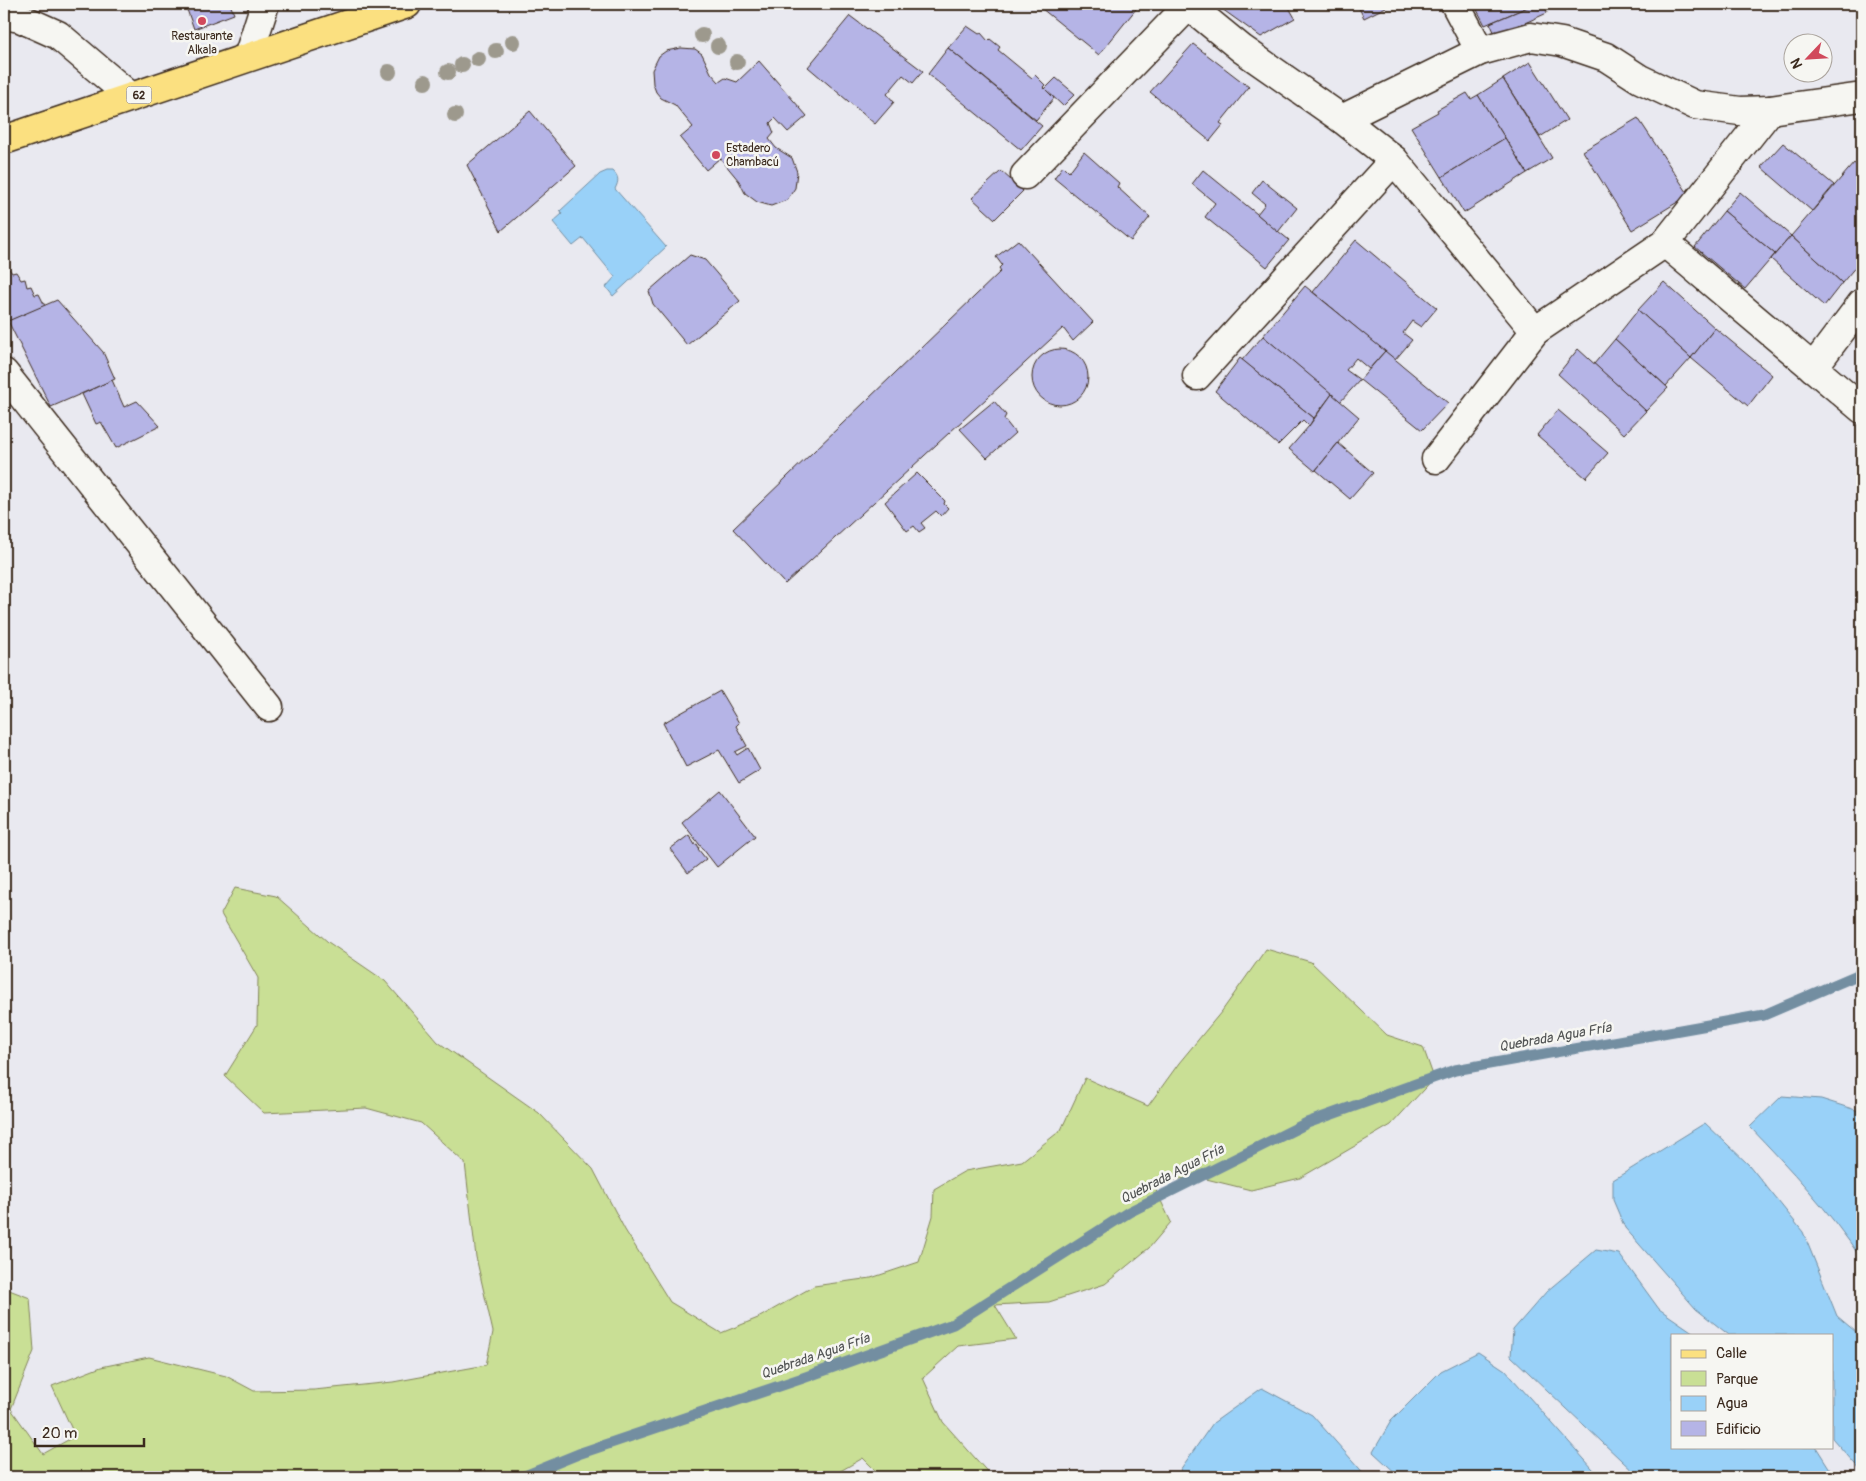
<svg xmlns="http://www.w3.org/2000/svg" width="1866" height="1481" viewBox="0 0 1866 1481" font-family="Pangolin,sans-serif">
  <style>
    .green { fill: #c9df95; stroke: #82845a }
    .water { fill: #99d1f8; stroke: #738ea1 }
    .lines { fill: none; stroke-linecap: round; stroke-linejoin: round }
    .stream { stroke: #738ea1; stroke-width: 11 }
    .building { fill: #b5b4e6; stroke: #3b2a1e }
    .minor-casing { stroke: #3b2a1e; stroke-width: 31 }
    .major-casing { stroke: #3b2a1e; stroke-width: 31 }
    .minor { stroke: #f6f6f2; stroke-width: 28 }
    .major { stroke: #fbe080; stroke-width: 28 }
    .tree { fill: #9d998d }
    .poi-dot { fill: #d1495b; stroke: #f6f6f2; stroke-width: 2 }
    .labels { text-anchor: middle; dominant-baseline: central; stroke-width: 5; stroke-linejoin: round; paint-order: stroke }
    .shield { fill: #f6f6f2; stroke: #73675e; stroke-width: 1 }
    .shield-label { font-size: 11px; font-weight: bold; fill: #3b2a1e }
    .poi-label { font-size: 12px; fill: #3b2a1e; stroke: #f6f6f2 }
    .water-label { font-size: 14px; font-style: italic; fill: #525454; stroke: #f6f6f2 }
  </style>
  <rect width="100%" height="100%" fill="#e9e9f0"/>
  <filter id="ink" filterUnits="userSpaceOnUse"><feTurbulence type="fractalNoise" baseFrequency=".02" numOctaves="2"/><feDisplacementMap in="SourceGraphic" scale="10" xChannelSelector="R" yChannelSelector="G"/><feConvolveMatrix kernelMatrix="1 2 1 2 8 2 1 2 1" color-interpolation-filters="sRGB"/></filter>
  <g filter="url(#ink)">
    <!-- green -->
    <polygon class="green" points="235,888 276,896 328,942 385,981 438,1042 539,1113 593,1169 625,1230 670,1302 721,1333 758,1318 814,1286 871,1278 919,1262 933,1216 934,1189 965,1171 1022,1161 1061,1130 1085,1078 1148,1106 1179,1063 1222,1011 1266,949 1311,962 1387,1035 1423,1047 1434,1078 1391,1125 1300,1178 1251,1190 1198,1177 1152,1182 1171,1222 1149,1248 1105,1284 1049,1302 995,1305 1016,1339 958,1346 923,1378 943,1422 992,1477 882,1477 863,1458 830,1477 4,1477 4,1288 30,1298 34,1351 11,1409 43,1454 75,1436 52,1386 101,1367 149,1357 226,1376 254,1391 314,1390 393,1382 486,1365 493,1332 476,1257 465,1163 421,1123 366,1108 264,1113 225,1076 257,1025 258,978 221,914"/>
    <!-- water -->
    <g class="water">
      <path d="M 607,171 L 613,171 C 619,177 619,181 615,189 L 666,247 L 613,296 L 606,287 L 615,277 L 583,238 L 573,246 L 553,222 L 562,214 L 560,211 L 600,174 Z"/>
      <path d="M 1782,1096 L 1821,1099 L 1862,1112 L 1862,1260 C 1830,1211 1790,1169 1750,1127 Z"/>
      <polygon points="1705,1123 1749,1165 1803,1232 1837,1316 1862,1337 1862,1472 1832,1438 1832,1335 1729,1335 1696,1309 1625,1228 1613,1200 1613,1180"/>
      <polygon points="1596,1250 1619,1254 1659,1309 1697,1335 1672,1335 1672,1447 1816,1447 1835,1477 1639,1477 1511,1356 1513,1330 1547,1291"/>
      <polygon points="1478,1352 1505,1370 1600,1477 1400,1477 1373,1452 1391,1421 1441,1371"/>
      <polygon points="1262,1388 1312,1415 1367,1477 1185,1477 1180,1470 1213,1423"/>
    </g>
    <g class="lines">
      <!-- stream -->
      <polyline class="stream" points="522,1477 581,1453 803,1378 953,1324 1129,1212 1307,1123 1455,1070 1764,1015 1862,973"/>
    </g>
    <!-- building -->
    <g class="building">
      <polygon points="185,4 230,4 234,14 194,29"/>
      <polygon points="1036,4 1140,4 1099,55"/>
      <polygon points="1215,4 1287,4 1295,18 1261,37"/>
      <polygon points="1357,4 1392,4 1364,18"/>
      <polygon points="1474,4 1535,4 1485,25"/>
      <polygon points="1535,4 1545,4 1547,13 1496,36 1490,23"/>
      <polygon points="850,16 923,71 913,83 903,75 887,94 894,102 875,124 808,67"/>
      <polygon points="967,26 979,34 981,33 988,41 990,39 1000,47 998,50 1032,78 1035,75 1045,85 1043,87 1054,98 1036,120 948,48"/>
      <polygon points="1193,44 1249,87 1220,123 1223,125 1210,141 1150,92"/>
      <polygon points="681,48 695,49 702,54 711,73 719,82 725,78 737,82 759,61 807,116 788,132 775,118 770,123 774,133 769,139 776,148 792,158 797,172 795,188 787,200 771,206 757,202 745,193 739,181 720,158 706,170 680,138 693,127 675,105 661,98 656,92 653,84 652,70 659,56 666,51"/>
      <polygon points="948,48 1042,126 1021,150 928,74"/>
      <polygon points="1530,62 1567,120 1540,137 1503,79"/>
      <polygon points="1056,78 1075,94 1063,106 1045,89"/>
      <polygon points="1503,79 1552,158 1527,173 1478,95"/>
      <polygon points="1467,93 1471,99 1478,95 1505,138 1442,177 1411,127 1438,112 1437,110"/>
      <polygon points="530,111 576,166 501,231 467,165"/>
      <polygon points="1638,118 1689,195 1632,230 1583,151"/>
      <polygon points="1505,138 1527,173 1464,213 1442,177"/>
      <polygon points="1783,143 1834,185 1812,211 1761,167"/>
      <polygon points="1084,152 1119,183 1117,187 1150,217 1131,241 1054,178 1063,166 1069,172"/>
      <polygon points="1854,163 1862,170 1862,259 1842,283 1791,236"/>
      <polygon points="1203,170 1289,240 1267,267 1205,217 1215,203 1192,184"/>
      <polygon points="1001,171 1023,191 995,219 972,198"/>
      <polygon points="1262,180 1297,208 1278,232 1257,214 1265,204 1252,193"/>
      <polygon points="1740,192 1791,236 1775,254 1724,211"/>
      <polygon points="1724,211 1775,254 1745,289 1695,247"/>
      <polygon points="1791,236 1842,283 1824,306 1771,259"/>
      <polygon points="1018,240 1093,322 1073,341 1063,328 785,584 733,529 1001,271 999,268 1002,265 996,257"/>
      <polygon points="1356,240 1437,308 1421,327 1412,321 1403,333 1412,340 1395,360 1313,292"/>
      <polygon points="690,255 705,260 740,301 687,345 653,304 649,291"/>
      <polygon points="4,262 12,273 16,272 21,280 25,279 27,287 31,286 35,295 39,294 45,306 4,323"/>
      <polygon points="1664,282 1715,328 1691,358 1638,310"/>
      <polygon points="1305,286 1385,351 1369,369 1356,358 1346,370 1360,380 1340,402 1263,336"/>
      <polygon points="57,300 103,352 115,379 51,407 8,321"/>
      <polygon points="1638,310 1691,358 1666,386 1615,339"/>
      <polygon points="1715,328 1772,375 1748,406 1691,358"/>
      <polygon points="1263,336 1332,394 1314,418 1242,360"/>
      <polygon points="1615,339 1668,388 1646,411 1594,364"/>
      <polygon points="1578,349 1646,411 1624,434 1558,374"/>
      <circle cx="1060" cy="377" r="28"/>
      <polygon points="1385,351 1448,403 1422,430 1360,380"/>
      <polygon points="1240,358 1314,418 1309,426 1303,420 1278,445 1215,391"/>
      <polygon points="112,380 124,407 137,401 160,426 116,448 101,422 96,424 82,394"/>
      <polygon points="1332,394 1359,417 1315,471 1289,449 1309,426"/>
      <polygon points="994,401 1006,415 1004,419 1015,433 987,458 960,429"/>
      <polygon points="1558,410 1608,453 1586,478 1537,435"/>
      <polygon points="1338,443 1373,473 1350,499 1316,470"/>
      <polygon points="917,473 945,501 944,504 948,508 941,516 936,511 921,523 925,528 919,532 914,526 907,531 885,502"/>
      <polygon points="720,691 739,723 736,726 747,746 735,752 737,755 748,748 760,770 739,783 719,750 686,767 663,723"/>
      <polygon points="720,790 755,836 717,867 682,822"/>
      <polygon points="689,835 695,845 697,844 699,848 698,849 706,859 688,873 670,849"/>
    </g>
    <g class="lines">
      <defs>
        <g id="minor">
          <polyline points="1187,4 1242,49 1342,119 1394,160 1535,331"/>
          <polyline points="1455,4 1480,51"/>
          <polyline points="4,15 20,18 58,35 131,97"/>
          <polyline points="248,57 265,4"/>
          <polyline points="1342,119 1480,51 1531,37 1562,42 1606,57 1640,79 1695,105 1740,111 1770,110 1862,97"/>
          <polyline points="1025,175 1189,5"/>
          <polyline points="1665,243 1862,409"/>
          <polyline points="1813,368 1862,303"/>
          <polyline points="4,373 269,707"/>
          <polyline points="1197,376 1394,160"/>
          <polyline points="1436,459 1535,331 1665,243 1770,110"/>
        </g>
        <polyline id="major" points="4,140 407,4"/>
      </defs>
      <!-- minor casing -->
      <use href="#minor" class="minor-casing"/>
      <!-- major casing -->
      <use href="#major" class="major-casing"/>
      <!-- minor -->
      <use href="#minor" class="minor"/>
      <!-- major -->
      <use href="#major" class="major"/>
    </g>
    <!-- trees -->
    <g class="tree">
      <circle cx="702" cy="35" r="8"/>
      <circle cx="513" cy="42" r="8"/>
      <circle cx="718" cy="46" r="8"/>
      <circle cx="496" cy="51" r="8"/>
      <circle cx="478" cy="59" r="8"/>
      <circle cx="737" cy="62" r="8"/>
      <circle cx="462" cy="65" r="8"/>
      <circle cx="389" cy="72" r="8"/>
      <circle cx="448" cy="72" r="8"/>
      <circle cx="425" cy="82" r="8"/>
      <circle cx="455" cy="115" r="8"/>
    </g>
  </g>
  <!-- markers -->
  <g class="poi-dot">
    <circle cx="202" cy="21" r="5"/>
    <circle cx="716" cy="155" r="5"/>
  </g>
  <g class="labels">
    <!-- shield labels -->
    <rect class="shield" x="126.5" y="86.5" width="25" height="17" rx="4"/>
    <g class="shield-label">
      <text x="139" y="95">62</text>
    </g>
    <!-- poi labels -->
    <g class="poi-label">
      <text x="202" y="36">Restaurante<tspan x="202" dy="14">Alkala</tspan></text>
      <text x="726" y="148" text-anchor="start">Estadero<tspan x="726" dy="14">Chambacú</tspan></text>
    </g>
    <!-- water labels -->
    <g class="water-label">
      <text transform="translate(1555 1037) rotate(-10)">Quebrada Agua Fría</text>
      <text transform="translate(1172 1174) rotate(-27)">Quebrada Agua Fría</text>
      <text transform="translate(815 1356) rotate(-19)">Quebrada Agua Fría</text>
    </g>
  </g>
  <!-- margin -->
  <rect width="1866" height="1481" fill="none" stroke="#f6f6f2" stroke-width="20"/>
  <rect x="10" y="10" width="1846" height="1461" fill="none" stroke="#3b2a1e" stroke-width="2" filter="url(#ink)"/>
  <!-- legend -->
  <rect x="1671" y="1334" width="162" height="115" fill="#f6f6f2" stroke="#aba49d"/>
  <rect x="1681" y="1350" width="25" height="8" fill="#fbe080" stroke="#aba49d"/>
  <text x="1716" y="1358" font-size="15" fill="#3b2a1e">Calle</text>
  <rect x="1681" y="1371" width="25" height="15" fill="#c9df95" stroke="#aba49d"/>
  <text x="1716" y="1384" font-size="15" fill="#3b2a1e">Parque</text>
  <rect x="1681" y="1396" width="25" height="15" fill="#99d1f8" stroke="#aba49d"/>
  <text x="1716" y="1408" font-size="15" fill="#3b2a1e">Agua</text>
  <rect x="1681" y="1421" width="25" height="15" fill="#b5b4e6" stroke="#aba49d"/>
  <text x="1716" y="1434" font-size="15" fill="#3b2a1e">Edificio</text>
  <!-- north arrow -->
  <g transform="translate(1808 58) rotate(245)"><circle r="24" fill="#f6f6f2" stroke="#aba49d"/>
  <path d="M0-4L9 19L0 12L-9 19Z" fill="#d1495b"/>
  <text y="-8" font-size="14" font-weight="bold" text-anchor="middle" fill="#3b2a1e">N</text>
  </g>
  <!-- scale -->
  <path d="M35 1438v8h109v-8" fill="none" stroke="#3b2a1e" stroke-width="2.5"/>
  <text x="42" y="1438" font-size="15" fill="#3b2a1e" stroke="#f6f6f2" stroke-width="4" paint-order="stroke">20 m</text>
</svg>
